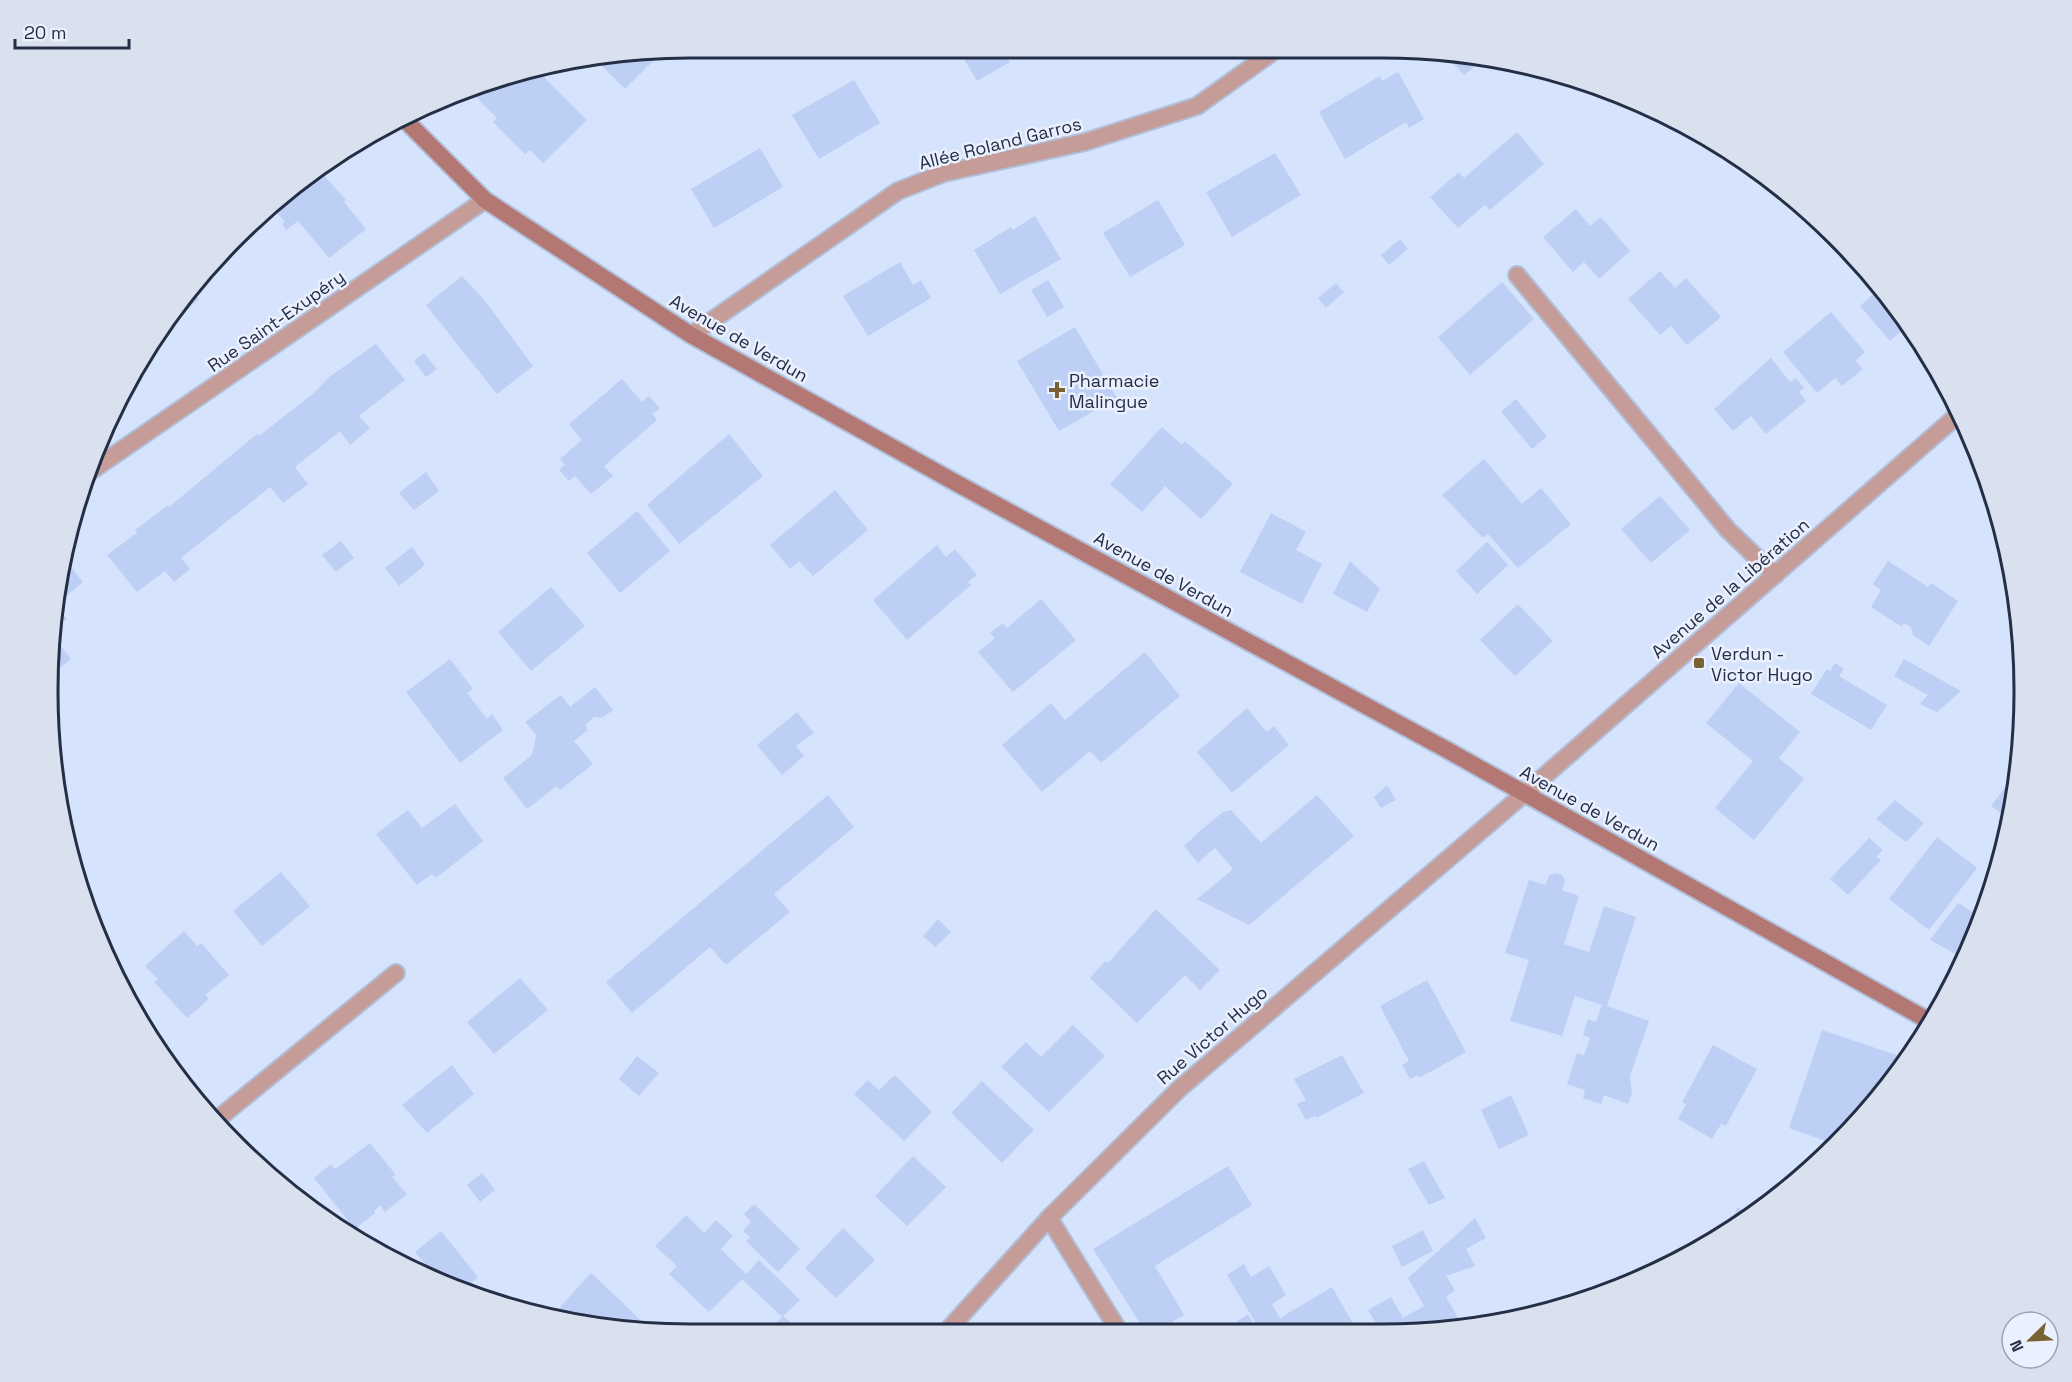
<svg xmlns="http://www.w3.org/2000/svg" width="2072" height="1382" viewBox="0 0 2072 1382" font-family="'Space Grotesk',sans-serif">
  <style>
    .building { fill: #bdcff5 }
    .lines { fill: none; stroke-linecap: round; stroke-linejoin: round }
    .minor-casing { stroke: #b2bfd9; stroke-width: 20 }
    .tertiary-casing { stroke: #b2bfd9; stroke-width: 20 }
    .secondary-casing { stroke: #b2bfd9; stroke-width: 20 }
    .minor { stroke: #c59c98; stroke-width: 16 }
    .tertiary { stroke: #c59c98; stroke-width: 16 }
    .secondary { stroke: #b47874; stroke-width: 16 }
    .poi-dot { fill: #7a6333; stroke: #eaf0fd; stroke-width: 2 }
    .labels { text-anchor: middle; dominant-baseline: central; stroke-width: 5; stroke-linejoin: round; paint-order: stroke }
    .street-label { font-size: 18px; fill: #242f47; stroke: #eaf0fd }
    .poi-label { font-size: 18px; fill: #242f47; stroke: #eaf0fd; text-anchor: start }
    .rim { fill: none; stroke: #242f47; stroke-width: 3 }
  </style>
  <rect width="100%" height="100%" fill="#d6e3fd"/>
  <!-- building -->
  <g class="building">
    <polygon points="607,54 660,54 625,89 593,57"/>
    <polygon points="961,54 1017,54 1008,59 1010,62 977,81"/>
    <polygon points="1445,54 1465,54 1485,58 1464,75"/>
    <polygon points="537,70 587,120 543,163 530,150 525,154 493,122 497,118 469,90 485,82"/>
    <polygon points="1398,72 1424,119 1409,128 1406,122 1345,159 1319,112 1380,76 1382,81"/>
    <polygon points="854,80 880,123 819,159 792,115"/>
    <polygon points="1517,132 1544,164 1490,210 1485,205 1458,228 1430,197 1459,172 1464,178"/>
    <polygon points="760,148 783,187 714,228 691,189"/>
    <polygon points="1275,153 1301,195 1232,237 1206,192"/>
    <polygon points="318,169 346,200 344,202 366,229 329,258 298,221 286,230 282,224 285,222 273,208"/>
    <polygon points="1158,200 1185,245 1130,277 1103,233"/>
    <polygon points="1576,209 1590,226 1601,217 1630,251 1599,279 1584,262 1573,272 1543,237"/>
    <polygon points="1035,216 1061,259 1000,294 974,250 1011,227 1013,230"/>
    <polygon points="1400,239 1408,249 1389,265 1381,255"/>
    <polygon points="900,262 913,285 921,280 931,298 868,336 843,296"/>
    <polygon points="1660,271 1675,288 1686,278 1721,317 1687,345 1671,326 1660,335 1628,299"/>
    <polygon points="462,276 486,302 533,366 497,394 426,305"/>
    <polygon points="1048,280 1064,307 1047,317 1031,290"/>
    <polygon points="1502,282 1534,319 1470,375 1438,337"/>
    <polygon points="1336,283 1344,292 1326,308 1318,298"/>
    <polygon points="191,288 199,299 163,332 181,299"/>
    <polygon points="1880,288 1907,326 1890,341 1860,306"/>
    <polygon points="1831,312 1865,352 1855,361 1863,369 1842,386 1835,378 1817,393 1783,352"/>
    <polygon points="1075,327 1117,398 1059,431 1017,361"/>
    <polygon points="376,344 405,380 359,416 370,428 350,445 340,431 295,467 308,484 283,503 270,487 181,558 190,569 174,582 165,571 137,592 107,555 137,533 135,530 168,505 169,507 257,434 259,436 315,392 329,377"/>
    <polygon points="424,353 437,369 426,377 414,361"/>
    <polygon points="1771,358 1790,382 1796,378 1804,388 1799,392 1806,401 1766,434 1751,416 1733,431 1714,409"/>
    <polygon points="622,379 642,402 649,396 660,408 652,414 657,420 604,466 613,476 591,494 575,476 569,481 559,470 565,465 560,459 582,440 569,424"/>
    <polygon points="1516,399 1547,436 1532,449 1501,412"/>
    <polygon points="1162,427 1182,445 1185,441 1233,484 1201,519 1165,486 1142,512 1110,484"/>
    <polygon points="729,434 763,476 679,544 647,505"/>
    <polygon points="1484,459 1522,504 1541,488 1571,524 1518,568 1488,534 1483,538 1442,495"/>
    <polygon points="426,472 439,491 414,510 399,493"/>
    <polygon points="835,490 868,530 813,576 799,561 790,569 770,545"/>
    <polygon points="1660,496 1690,530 1651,563 1621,529"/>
    <polygon points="637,511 670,551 620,593 587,553"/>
    <polygon points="1271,513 1306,532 1296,550 1322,564 1302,604 1240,572"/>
    <polygon points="341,541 354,558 336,572 322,555"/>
    <polygon points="1487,542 1508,565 1477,594 1456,571"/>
    <polygon points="937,545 946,557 955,549 977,575 968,582 971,585 907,640 873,600"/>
    <polygon points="412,547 425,565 399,586 385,568"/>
    <polygon points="63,557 83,582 56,605 67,619 52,631"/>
    <polygon points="1350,561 1380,589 1367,612 1333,594"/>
    <polygon points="1888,561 1928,587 1931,583 1958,601 1929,646 1913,635 1911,627 1904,623 1902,627 1871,607 1881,590 1873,584"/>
    <polygon points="551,587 585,626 531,671 498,632"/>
    <polygon points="1041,599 1076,640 1013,692 978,652 995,638 990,633 1003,623 1007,628"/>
    <polygon points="1518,604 1553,641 1515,676 1480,640"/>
    <polygon points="57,641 71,659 59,669 50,658 50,647"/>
    <polygon points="1145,652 1180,696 1101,763 1090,751 1042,792 1002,745 1051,703 1065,720"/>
    <polygon points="450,659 473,689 467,693 487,719 492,714 503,730 460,763 406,692"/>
    <polygon points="1904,659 1961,691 1937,712 1920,704 1928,695 1894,676"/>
    <polygon points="1835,663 1844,669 1839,676 1887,705 1871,730 1811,694 1827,669 1830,671"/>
    <polygon points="1739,683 1800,732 1779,758 1804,779 1754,840 1715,808 1753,761 1706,723"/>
    <polygon points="595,687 613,710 602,718 594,717 585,725 588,730 574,741 593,764 560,790 557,786 527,809 503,778 532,755 536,735 525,722 561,695 570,707"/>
    <polygon points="1247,708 1267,732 1274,726 1289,745 1232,793 1197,752"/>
    <polygon points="797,712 814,733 796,746 804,756 782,775 757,745"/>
    <polygon points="2012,778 2017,781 2008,818 1991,806"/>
    <polygon points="1387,785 1396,800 1381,808 1374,797"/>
    <polygon points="828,795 854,827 774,894 790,912 726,965 710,947 632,1013 606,982"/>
    <polygon points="1317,795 1354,836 1249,925 1197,899 1233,869 1215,848 1198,863 1184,846 1201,830 1223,812 1231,810 1261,843"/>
    <polygon points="1895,800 1924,823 1906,842 1876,819"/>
    <polygon points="455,804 483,841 436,878 432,874 417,885 376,834 408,810 422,828"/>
    <polygon points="60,805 73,821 64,828 60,817"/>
    <polygon points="1937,837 1977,868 1929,930 1889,899"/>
    <polygon points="1869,838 1883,850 1876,857 1881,860 1848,895 1830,879"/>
    <polygon points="281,872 310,906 262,946 233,911"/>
    <polygon points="1555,873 1562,875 1565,881 1562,890 1579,896 1564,944 1589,952 1604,906 1636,917 1607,1006 1649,1021 1630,1076 1632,1093 1628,1104 1604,1095 1601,1104 1583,1098 1585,1090 1567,1084 1577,1053 1584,1055 1590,1038 1583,1035 1588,1019 1596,1022 1602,1005 1575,996 1562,1036 1510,1021 1529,960 1505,953 1529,880 1546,885 1549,875"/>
    <polygon points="1958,903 1981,917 1963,958 1930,940"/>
    <polygon points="1156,909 1220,970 1200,990 1185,975 1137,1023 1090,978 1105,961 1108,963"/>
    <polygon points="938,919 951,932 935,947 923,936"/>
    <polygon points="184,931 197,946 201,943 229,975 205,995 209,999 187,1018 154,982 158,979 145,966"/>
    <polygon points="520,978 548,1010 494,1054 467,1022"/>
    <polygon points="1427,980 1466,1052 1419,1078 1418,1075 1410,1079 1402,1065 1409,1061 1380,1006"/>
    <polygon points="1073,1025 1105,1056 1049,1112 1001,1067 1026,1042 1041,1057"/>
    <polygon points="1822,1030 1905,1058 1864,1115 1834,1144 1789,1128"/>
    <polygon points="1713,1045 1757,1069 1726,1126 1721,1124 1712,1139 1678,1119 1686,1104 1682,1102"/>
    <polygon points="1342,1055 1364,1093 1316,1118 1315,1116 1306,1120 1297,1104 1306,1100 1294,1079"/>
    <polygon points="637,1056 659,1073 639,1096 619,1079"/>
    <polygon points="452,1065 474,1094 427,1133 402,1105"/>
    <polygon points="895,1075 932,1112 904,1141 854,1094 868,1080 879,1090"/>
    <polygon points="982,1081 1034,1130 1002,1163 951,1113"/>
    <polygon points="1511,1095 1529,1135 1499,1149 1481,1110"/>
    <polygon points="370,1143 396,1175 392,1177 407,1194 385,1212 380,1205 374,1211 375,1213 355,1229 314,1178 331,1164 335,1169"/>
    <polygon points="913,1156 946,1187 907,1226 875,1196"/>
    <polygon points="1424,1161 1445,1198 1429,1205 1408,1169"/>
    <polygon points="1228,1166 1252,1205 1155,1266 1184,1315 1157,1331 1145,1331 1093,1249"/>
    <polygon points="482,1173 495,1190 480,1202 467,1185"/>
    <polygon points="754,1204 800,1249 778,1272 746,1241 750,1237 743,1231 751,1222 744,1214"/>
    <polygon points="1737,1207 1751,1214 1731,1227"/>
    <polygon points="686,1215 704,1233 716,1220 733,1236 721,1249 746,1274 759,1260 800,1300 783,1316 798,1329 770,1329 782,1317 742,1279 709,1312 669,1274 677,1266 655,1246"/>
    <polygon points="1475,1218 1486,1238 1466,1249 1475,1266 1446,1276 1455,1290 1446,1297 1463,1326 1423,1333 1381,1332 1368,1310 1391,1297 1403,1318 1424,1306 1408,1278"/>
    <polygon points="843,1228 875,1260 836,1298 805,1268"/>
    <polygon points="1423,1230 1433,1251 1402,1267 1392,1246"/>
    <polygon points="441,1231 478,1277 462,1291 439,1281 415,1252"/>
    <polygon points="1244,1264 1251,1277 1269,1266 1286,1295 1272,1304 1280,1318 1332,1287 1355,1327 1346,1332 1238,1332 1233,1324 1248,1314 1258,1331 1260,1330 1227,1275"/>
    <polygon points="591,1273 623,1303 649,1329 607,1328 552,1316"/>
    <polygon points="1579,1292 1582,1299 1540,1313"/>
  </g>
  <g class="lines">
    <defs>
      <g id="minor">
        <polyline points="1517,275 1728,530 1775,575"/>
        <polyline points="691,335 898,191 944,173 1085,142 1197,106 1270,54"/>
        <polyline points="88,473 485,200"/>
        <polyline points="214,1122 396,973"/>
        <polyline points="1049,1218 1119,1331"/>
      </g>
      <polyline id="tertiary" points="948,1330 1049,1218 1179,1089 1525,793 1960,413"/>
      <polyline id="secondary" points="406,121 485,200 691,335 958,484 1449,751 1931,1022"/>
    </defs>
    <!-- minor casing -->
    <use href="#minor" class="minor-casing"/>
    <!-- tertiary casing -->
    <use href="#tertiary" class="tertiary-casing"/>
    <!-- secondary casing -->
    <use href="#secondary" class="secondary-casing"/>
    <!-- minor -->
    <use href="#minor" class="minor"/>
    <!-- tertiary -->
    <use href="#tertiary" class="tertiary"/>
    <!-- secondary -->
    <use href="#secondary" class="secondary"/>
  </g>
  <!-- markers -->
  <g class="poi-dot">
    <path d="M1054 381h6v6h6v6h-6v6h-6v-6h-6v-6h6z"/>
    <rect x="1693" y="657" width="12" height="12" rx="3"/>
  </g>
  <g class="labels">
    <!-- street labels -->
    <g class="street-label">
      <text transform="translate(1000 143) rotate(-14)">Allée Roland Garros</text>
      <text transform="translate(276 321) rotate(-35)">Rue Saint-Exupéry</text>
      <text transform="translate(739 338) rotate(30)">Avenue de Verdun</text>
      <text transform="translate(1164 574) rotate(29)">Avenue de Verdun</text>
      <text transform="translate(1730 588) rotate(-41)">Avenue de la Libération</text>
      <text transform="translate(1590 808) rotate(29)">Avenue de Verdun</text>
      <text transform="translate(1212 1035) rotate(-41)">Rue Victor Hugo</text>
    </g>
    <!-- poi labels -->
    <g class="poi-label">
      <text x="1069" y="380">Pharmacie<tspan x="1069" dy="21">Malingue</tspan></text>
      <text x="1711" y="653">Verdun -<tspan x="1711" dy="21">Victor Hugo</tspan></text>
    </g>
  </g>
  <!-- crop -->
  <path d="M0 0H2072V1382H0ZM690 58H1382A632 632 0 0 1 2014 690V692A632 632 0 0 1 1382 1324H690A632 632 0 0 1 58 692V690A632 632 0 0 1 690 58Z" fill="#dae1ee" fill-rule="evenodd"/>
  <path class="rim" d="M690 58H1382A632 632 0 0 1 2014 690V692A632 632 0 0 1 1382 1324H690A632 632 0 0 1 58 692V690A632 632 0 0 1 690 58Z"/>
  <!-- north arrow -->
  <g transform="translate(2030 1340) rotate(246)"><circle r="28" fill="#eaf0fd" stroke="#9ba3b4" stroke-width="1.5"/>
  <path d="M0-4.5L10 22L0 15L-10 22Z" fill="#7a6333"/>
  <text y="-9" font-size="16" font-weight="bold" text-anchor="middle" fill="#242f47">N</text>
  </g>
  <!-- scale -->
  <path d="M15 39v9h114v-9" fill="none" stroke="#242f47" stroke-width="3"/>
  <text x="24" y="39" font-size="18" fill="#242f47" stroke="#eaf0fd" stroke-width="4.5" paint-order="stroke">20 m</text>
</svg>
